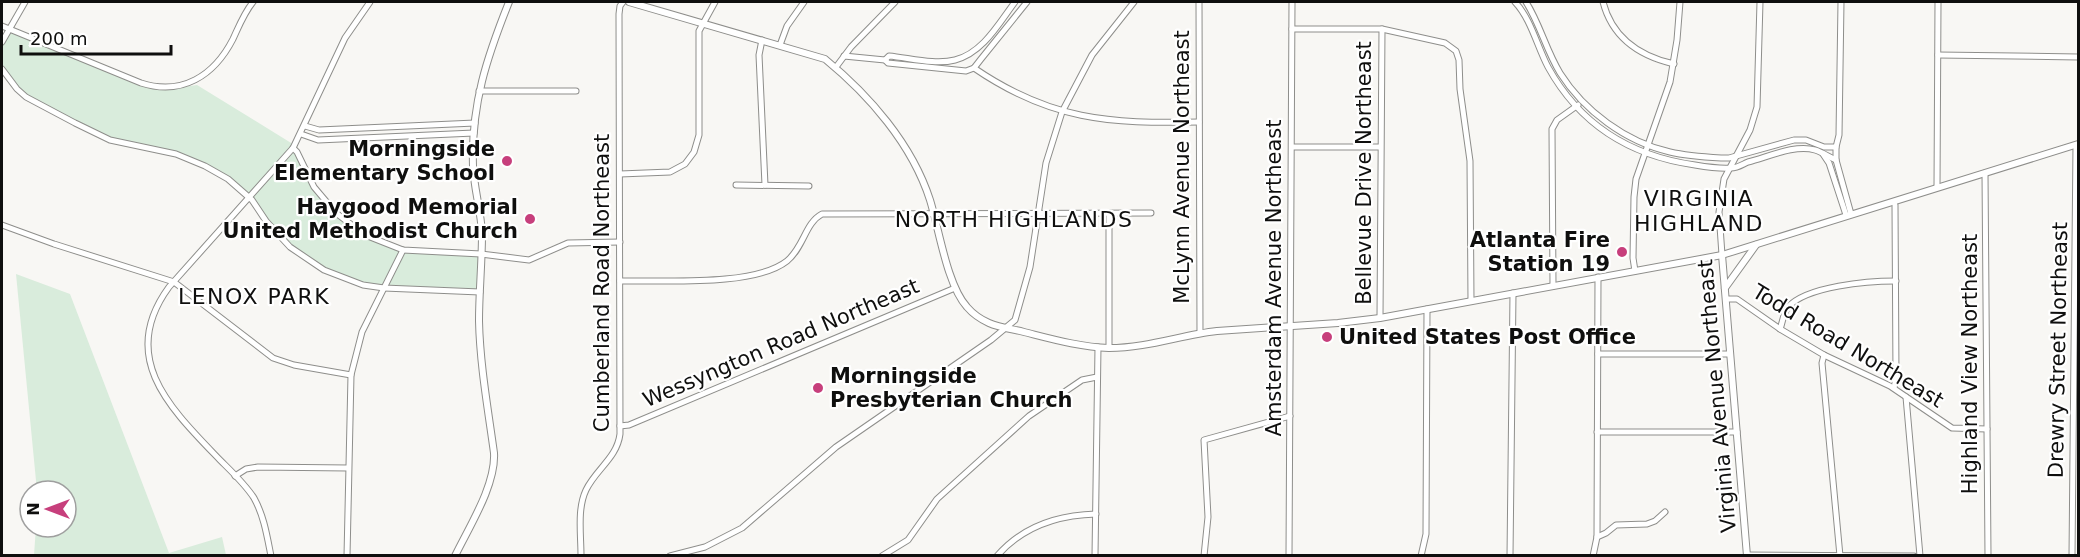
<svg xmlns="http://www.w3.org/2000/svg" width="2080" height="557" viewBox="0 0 2080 557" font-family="'DejaVu Sans',sans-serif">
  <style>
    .green { fill: #d9ecdc }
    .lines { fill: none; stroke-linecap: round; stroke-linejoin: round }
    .minor-casing { stroke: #8e8e8b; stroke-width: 7 }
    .tertiary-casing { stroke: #8e8e8b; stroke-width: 8 }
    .minor { stroke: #fff; stroke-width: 5 }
    .tertiary { stroke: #fff; stroke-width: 6 }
    .poi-dot { fill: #c73f7c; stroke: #fff; stroke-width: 2 }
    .labels { text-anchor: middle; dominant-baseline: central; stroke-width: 4.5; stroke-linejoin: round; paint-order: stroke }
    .poi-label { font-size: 21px; font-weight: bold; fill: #0f0f0e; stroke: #fff; text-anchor: end }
    .street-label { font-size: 21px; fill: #0f0f0e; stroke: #fff }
    .neighbourhood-label { font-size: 22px; letter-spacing: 1.5px; fill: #0f0f0e; stroke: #fff }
  </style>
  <rect width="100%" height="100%" fill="#f8f7f4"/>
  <!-- green -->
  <g class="green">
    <polygon points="10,29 143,85 171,89 197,85 296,146 309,180 331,210 361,234 406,253 481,255 481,292 358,285 326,271 285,240 251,199 219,173 182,156 103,140 16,89 2,73 2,43"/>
    <polygon points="16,274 70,294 169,553 222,537 226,555 34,555 36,527 66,527 66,491 37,491"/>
  </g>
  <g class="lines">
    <defs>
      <g id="minor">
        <polyline points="1199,2 1200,333"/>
        <path d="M 1515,2 C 1531,19 1537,46 1548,67 C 1580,125 1631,156 1695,165 C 1707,167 1719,169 1731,168 C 1738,168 1743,164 1748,162 C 1768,157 1795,144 1815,150 C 1822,152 1829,157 1836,160"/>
        <path d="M 1526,2 C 1540,24 1546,50 1560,73 C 1584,111 1626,142 1670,152 C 1687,156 1704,157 1721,158 L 1729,158 L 1794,140 L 1806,140 L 1824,147 L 1836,147"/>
        <path d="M 1603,2 C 1612,37 1639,56 1674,64"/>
        <polyline points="1841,2 1839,135 1836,147 1836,160 1851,214"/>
        <path d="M 2,26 L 141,83 C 182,96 214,76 233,39 C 239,26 244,13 253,2"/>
        <polyline points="1292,29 1382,29 1445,43 1456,51 1459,60 1460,89 1470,161 1471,301"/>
        <polyline points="762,40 759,55 765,185"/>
        <polyline points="2,42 25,2"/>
        <polyline points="780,45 787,26 804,2"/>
        <polyline points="1938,55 2078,57"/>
        <polyline points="844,56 885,60 888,63 966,71 974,68 981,59 1027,2"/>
        <path d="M 885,60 L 889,56 C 910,58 935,65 955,60 C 983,53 999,23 1015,2"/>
        <polyline points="836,67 851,47 895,2"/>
        <path d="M 974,68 C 1050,120 1109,124 1199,122"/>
        <polyline points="2,69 17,89 26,97 75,123 110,140 176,154 205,166 228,179 252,200 266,221 290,247 324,270 363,285 384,288 480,292"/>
        <polyline points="479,91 576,91"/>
        <polyline points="305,126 319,130 475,123"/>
        <polyline points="301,134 318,140 474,133"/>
        <polyline points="1292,147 1380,147"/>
        <polyline points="293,148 297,152 314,187 336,213 365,235 403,250 481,254 529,260 568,243 620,242"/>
        <polyline points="1823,154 1829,163 1846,215"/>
        <polyline points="1985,173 1988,556"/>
        <polyline points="620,174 670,172 685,164 694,152 699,135 699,31 715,2"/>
        <polyline points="736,185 809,186"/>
        <polyline points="1937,187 1938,2"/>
        <polyline points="1109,213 1109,348"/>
        <polyline points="2,225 54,244 174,282 273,358 294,365 351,375"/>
        <polyline points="1722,255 1719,212 1724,179 1750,130 1757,107 1760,2"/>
        <polyline points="1635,271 1633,258 1634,197 1636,179 1670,82 1677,40 1680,2"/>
        <path d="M 620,281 C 663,280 754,287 787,261 C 804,247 805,223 822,214 L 1151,213"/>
        <polyline points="1553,286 1552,129 1557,120 1578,105"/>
        <polyline points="1726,299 1737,299 1780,329 1824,355 1890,386 1952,428 1987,429"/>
        <polyline points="1380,318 1382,29"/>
        <path d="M 1780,329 C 1783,321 1783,314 1788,307 C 1807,286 1868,281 1896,281"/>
        <polyline points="1598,354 1730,354"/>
        <polyline points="1824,355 1822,363 1840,556"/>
        <polyline points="1894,388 1896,378 1895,205"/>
        <polyline points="1906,397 1920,556"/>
        <polyline points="620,426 629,425 955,288"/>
        <polyline points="1597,432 1737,432"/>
        <polyline points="235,476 246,469 258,467 348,468"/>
        <polyline points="1597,537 1606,533 1616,525 1647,524 1655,521 1665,512"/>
        <polyline points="1747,555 1914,556"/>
        <path d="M 271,556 C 267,536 264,516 254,498 C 245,484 232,472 220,460 C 171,409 117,358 169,287 L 293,148 L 345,38 L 370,2"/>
        <polyline points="347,556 351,375 362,332 403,250"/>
        <path d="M 581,556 C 581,534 577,509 586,490 C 596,469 617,458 620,434 L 619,14 L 620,6 L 623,2"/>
        <polyline points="670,556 705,547 742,528 836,447 991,340 1015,320 1030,267 1046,163 1062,112 1092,55 1134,2"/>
        <polyline points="882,556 908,540 937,499 1029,416 1082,380 1097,377"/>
        <path d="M 997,556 C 1023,526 1057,515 1096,514"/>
        <polyline points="1095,556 1098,347"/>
        <polyline points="1204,556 1208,517 1204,440 1290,416"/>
        <polyline points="1289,556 1292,2"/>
        <polyline points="1421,556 1426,534 1427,309"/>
        <polyline points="1510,556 1513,293"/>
        <polyline points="1593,556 1597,537 1598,277"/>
        <polyline points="2072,556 2076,145"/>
      </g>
      <g id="tertiary">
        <path d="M 629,2 L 825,59 C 869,95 912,144 930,200 C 939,229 947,285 967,307 C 973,314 980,319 989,323 C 1000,328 1013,329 1024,332 C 1052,339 1080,347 1109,348 C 1147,348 1181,335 1217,331 L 1338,323 L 1380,318 L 1722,255 L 2078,144"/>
        <polyline points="1722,255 1747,556"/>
        <polyline points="1725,288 1756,245"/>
        <path d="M 455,556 C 469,527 496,485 494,453 C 488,409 480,365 479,321 C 479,292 482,263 482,234 C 481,210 474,189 473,166 C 471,104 487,57 509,2"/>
      </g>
    </defs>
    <!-- minor casing -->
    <use href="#minor" class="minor-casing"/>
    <!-- tertiary casing -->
    <use href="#tertiary" class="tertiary-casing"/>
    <!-- minor -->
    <use href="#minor" class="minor"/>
    <!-- tertiary -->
    <use href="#tertiary" class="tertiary"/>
  </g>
  <!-- markers -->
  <g class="poi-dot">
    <circle cx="507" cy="161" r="6"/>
    <circle cx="530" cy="219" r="6"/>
    <circle cx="1622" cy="252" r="6"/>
    <circle cx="1327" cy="337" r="6"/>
    <circle cx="818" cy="388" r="6"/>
  </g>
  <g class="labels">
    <!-- poi labels -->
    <g class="poi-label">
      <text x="495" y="149">Morningside<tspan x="495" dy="24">Elementary School</tspan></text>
      <text x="518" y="207">Haygood Memorial<tspan x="518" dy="24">United Methodist Church</tspan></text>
      <text x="1610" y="240">Atlanta Fire<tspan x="1610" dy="24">Station 19</tspan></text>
      <text x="1339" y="337" text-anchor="start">United States Post Office</text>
      <text x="830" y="376" text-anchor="start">Morningside<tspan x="830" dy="24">Presbyterian Church</tspan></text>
    </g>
    <!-- street labels -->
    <g class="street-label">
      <text transform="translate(1182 167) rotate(-90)">McLynn Avenue Northeast</text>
      <text transform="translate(1364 173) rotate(-90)">Bellevue Drive Northeast</text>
      <text transform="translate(1274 278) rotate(-90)">Amsterdam Avenue Northeast</text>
      <text transform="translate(602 283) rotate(-90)">Cumberland Road Northeast</text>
      <text transform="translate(781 343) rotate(-23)">Wessyngton Road Northeast</text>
      <text transform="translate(1848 346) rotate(31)">Todd Road Northeast</text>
      <text transform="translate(2058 350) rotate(-89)">Drewry Street Northeast</text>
      <text transform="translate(1970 364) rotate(-90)">Highland View Northeast</text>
      <text transform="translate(1717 396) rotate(-95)">Virginia Avenue Northeast</text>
    </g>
    <!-- neighbourhood labels -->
    <g class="neighbourhood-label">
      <text x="1699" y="198">VIRGINIA<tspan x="1699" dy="25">HIGHLAND</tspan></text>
      <text x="1014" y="219">NORTH HIGHLANDS</text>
      <text x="254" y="296">LENOX PARK</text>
    </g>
  </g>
  <!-- border -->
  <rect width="2080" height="557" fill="none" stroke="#0f0f0e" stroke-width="6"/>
  <!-- north arrow -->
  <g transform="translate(48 509) rotate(270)"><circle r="28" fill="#ffffff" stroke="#9f9f9f" stroke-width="1.5"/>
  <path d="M0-4.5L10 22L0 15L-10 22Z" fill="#c73f7c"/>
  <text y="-9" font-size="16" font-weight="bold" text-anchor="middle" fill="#0f0f0e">N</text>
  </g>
  <!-- scale -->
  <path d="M21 45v9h150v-9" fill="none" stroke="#0f0f0e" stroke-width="3"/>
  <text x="30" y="45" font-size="18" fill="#0f0f0e" stroke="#ffffff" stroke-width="4.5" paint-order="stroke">200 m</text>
</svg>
